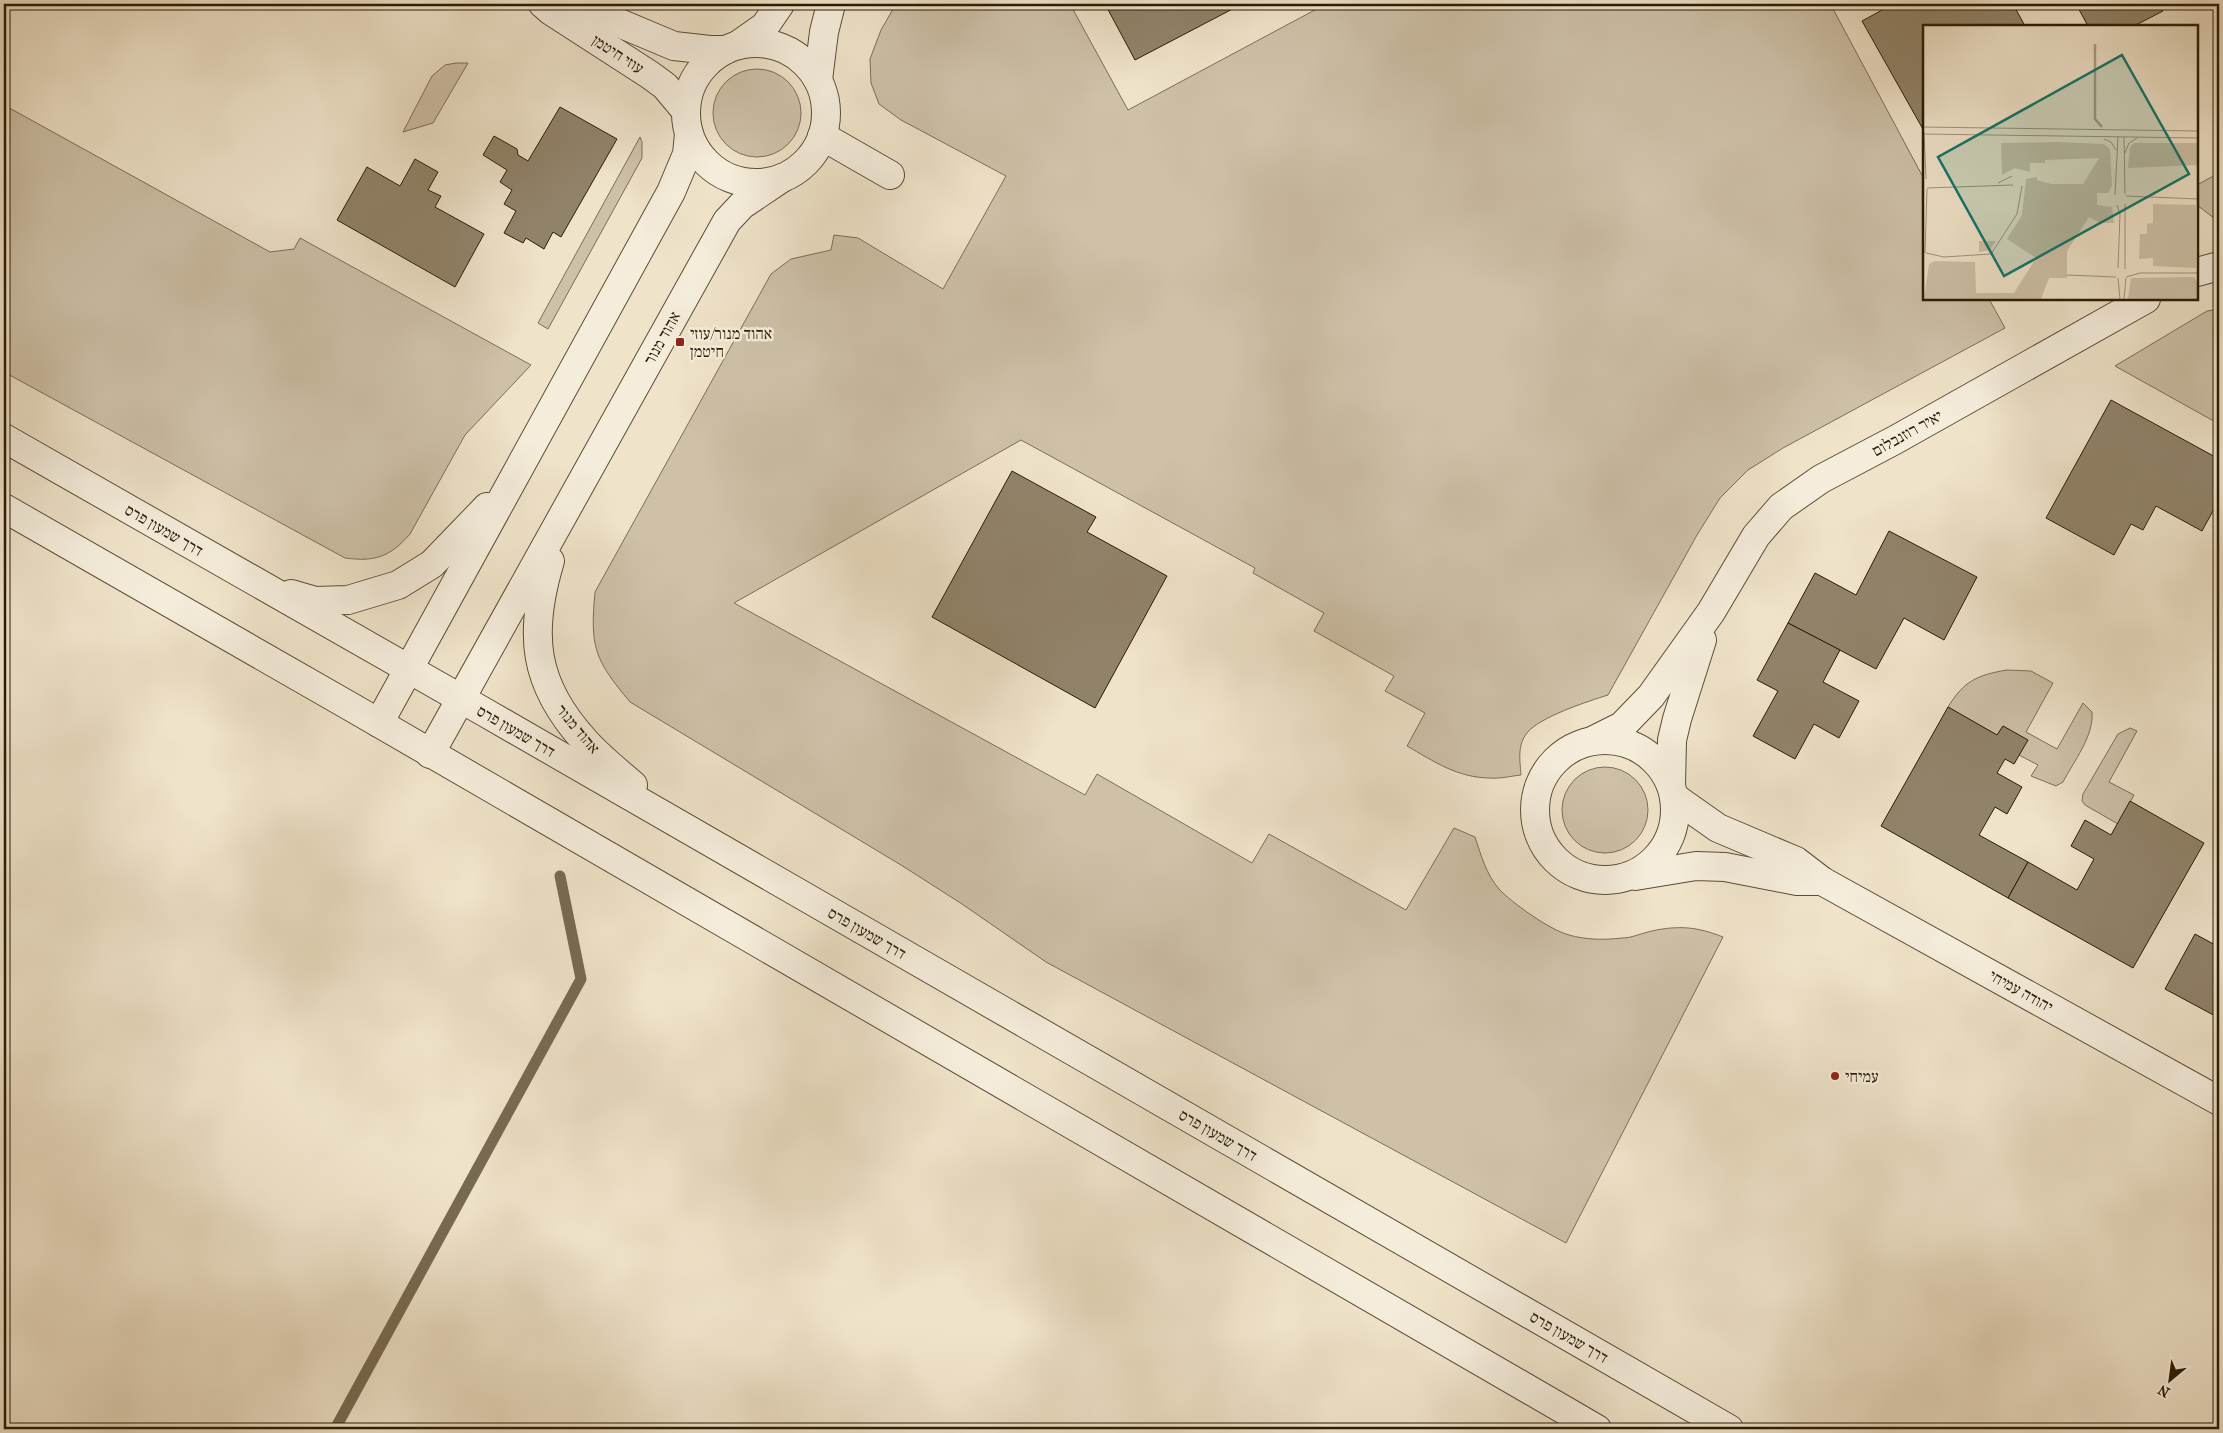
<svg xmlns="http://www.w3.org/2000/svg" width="2223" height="1433" viewBox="0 0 2223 1433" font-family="'IM FELL French Canon','Frank Ruhl Libre',serif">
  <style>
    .green { fill: #cec1a8; stroke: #7c6e56 }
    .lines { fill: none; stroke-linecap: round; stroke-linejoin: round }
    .stream { stroke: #786a52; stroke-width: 11 }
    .building { fill: #91836a; stroke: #2b1b04 }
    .minor-casing { stroke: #5c4d35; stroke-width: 30 }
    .minor { stroke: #f5eddc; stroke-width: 28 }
    .poi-dot { fill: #8f2418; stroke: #f5eddc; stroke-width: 2 }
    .labels { text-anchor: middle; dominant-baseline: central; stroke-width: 5; stroke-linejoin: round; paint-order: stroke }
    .street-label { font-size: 16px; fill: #2b1b04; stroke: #f5eddc }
    .poi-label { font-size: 16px; fill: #2b1b04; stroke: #f5eddc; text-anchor: start }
    .inset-river { fill: none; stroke: #ac9f86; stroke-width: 2.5 }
    .inset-road { fill: none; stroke: #a1937a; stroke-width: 1 }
    .view { fill: #0f766e; fill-opacity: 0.15; stroke: #0f766e; stroke-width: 2.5 }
    .inset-edge { fill: none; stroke: #2b1b04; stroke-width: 2.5 }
  </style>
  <rect width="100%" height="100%" fill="#efe3c9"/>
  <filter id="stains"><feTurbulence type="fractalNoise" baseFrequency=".004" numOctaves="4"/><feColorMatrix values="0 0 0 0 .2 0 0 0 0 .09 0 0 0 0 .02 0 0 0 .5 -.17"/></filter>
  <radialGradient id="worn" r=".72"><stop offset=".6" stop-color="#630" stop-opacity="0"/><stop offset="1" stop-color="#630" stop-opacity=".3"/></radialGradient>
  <!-- green -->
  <g class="green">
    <path d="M 896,4 L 1070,4 L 1128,110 L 1326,4 L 1837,4 L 1832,7 L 1924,179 L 1924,299 L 1989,299 L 2005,328 L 1783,448 L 1748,470 L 1720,498 L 1697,535 L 1608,695 C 1589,701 1539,717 1527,733 C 1517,745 1520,761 1521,775 C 1511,776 1500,779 1490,778 C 1458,778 1433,761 1407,746 L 1425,713 L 1385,691 L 1394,676 L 1314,631 L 1324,613 L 1253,573 L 1255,568 L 1021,440 L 734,603 L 1085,795 L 1097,774 L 1252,863 L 1269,834 L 1406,910 L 1454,828 L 1475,837 C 1481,855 1486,874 1499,889 C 1512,903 1550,930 1569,935 C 1586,940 1605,940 1622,938 C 1632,938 1642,933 1652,931 C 1679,925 1698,927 1723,937 L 1566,1243 L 1046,962 L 962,904 L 901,865 L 630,702 C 594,659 590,647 595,592 L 771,274 L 791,259 L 831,250 L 834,235 L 858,238 L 943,289 L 1006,176 L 901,120 L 879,104 L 871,83 L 870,59 L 881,30 Z"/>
    <polygon points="456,63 468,63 433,123 403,132 432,76 445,65"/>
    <circle cx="757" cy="113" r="44"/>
    <path d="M 4,105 L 270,252 L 294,249 L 300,238 L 531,365 L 465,435 L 410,534 C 390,557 375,562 345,558 L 4,372 Z"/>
    <polygon points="640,137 642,142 642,158 548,329 538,323"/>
    <polygon points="2215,175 2219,183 2219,222 2197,205 2197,185"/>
    <polygon points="2219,309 2219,424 2115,366 2207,311"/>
    <path d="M 2007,670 L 2031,671 L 2053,683 L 2026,732 L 2057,749 L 2083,703 L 2092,712 C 2094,736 2074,761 2063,782 L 2056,786 L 2031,776 L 2038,765 L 2019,755 L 2027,740 L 2003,726 L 1997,735 L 1948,707 C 1964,681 1977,675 2007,670 Z"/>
    <polygon points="2130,728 2137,731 2109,782 2134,795 2118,824 2085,805 2082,801 2083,794 2118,734"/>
    <circle cx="1605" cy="810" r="43"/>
  </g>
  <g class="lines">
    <!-- stream -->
    <polyline class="stream" points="335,1429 581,979 560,876"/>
  </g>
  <!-- building -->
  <g class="building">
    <polygon points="1105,4 1242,4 1135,60"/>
    <polygon points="1893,4 2013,4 2025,26 1924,26 1924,131 1862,21"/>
    <polygon points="2076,4 2159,4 2163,11 2134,26 2088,26"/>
    <polygon points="560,107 617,139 561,237 553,232 544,249 526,238 523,243 504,233 516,211 504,204 512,190 500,182 507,170 483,155 494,136 517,149 518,155 528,161"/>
    <polygon points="415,159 438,172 428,190 441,196 435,207 484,234 455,287 337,220 367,167 400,186"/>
    <polygon points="2111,400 2219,459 2219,500 2202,531 2156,506 2143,530 2131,524 2114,555 2046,518"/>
    <polygon points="1012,471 1096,517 1087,532 1167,576 1095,708 932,617"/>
    <polygon points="1889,531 1977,577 1944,640 1904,618 1876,669 1788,623 1815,573 1856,595"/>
    <polygon points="1788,623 1840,650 1823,682 1859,701 1839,738 1814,724 1795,759 1753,736 1778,691 1757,680"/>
    <polygon points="1948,707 1997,735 2003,726 2028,740 2014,764 2005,759 1997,773 2022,787 2007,814 1995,807 1979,835 2028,862 2008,898 1881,826"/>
    <polygon points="2130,801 2204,843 2133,968 2008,898 2028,862 2077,890 2094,859 2071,846 2085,820 2111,835"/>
    <polygon points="2195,934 2219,947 2219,1018 2165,989"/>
  </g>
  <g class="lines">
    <defs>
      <g id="minor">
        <polyline points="543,4 551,11 650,75 665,86 686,111"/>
        <polyline points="574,4 674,46 710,50 725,50"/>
        <circle cx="756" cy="113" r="70"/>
        <polyline points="738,45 765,26 780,4"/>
        <polyline points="818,80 824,32 831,4"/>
        <polyline points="822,136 890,175"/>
        <polyline points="2197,272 2219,266"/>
        <polyline points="4,438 486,713 1729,1429"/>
        <polyline points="4,508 353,708 1597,1429"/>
        <path d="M 550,561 C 528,634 533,684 585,741 C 599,757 617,771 633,785"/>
        <polyline points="291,594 315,601 348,600 398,585 432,564 487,507"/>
        <polyline points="379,723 671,192 687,154 689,134"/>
        <circle cx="1605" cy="810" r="70"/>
        <polyline points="1592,741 1622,726 1651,696 1711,612 1756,536 1781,507 1821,479 1895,440 2146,299"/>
        <polyline points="430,754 727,221 742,205 782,178"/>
        <polyline points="1671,785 1672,740 1677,719 1702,640"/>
        <polyline points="1674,797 1718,828 1796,861 1822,881 2219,1101"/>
        <polyline points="1635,876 1696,866 1725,867 1797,881 1822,881"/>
      </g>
    </defs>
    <!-- minor casing -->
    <use href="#minor" class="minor-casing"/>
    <!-- minor -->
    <use href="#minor" class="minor"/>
  </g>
  <!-- markers -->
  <g class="poi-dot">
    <rect x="675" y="337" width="10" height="10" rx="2.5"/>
    <circle cx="1835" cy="1076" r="5"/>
  </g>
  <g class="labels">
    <!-- street labels -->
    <g class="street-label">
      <text transform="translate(618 54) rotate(33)">עוזי חיטמן</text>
      <text transform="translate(662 338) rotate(-61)">אהוד מנור</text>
      <text transform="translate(1907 433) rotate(-29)">יאיר רוזנבלום</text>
      <text transform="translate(164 530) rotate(30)">דרך שמעון פרס</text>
      <text transform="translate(578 729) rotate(50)">אהוד מנור</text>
      <text transform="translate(516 731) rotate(30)">דרך שמעון פרס</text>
      <text transform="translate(867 933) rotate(30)">דרך שמעון פרס</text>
      <text transform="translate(2021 991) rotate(29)">יהודה עמיחי</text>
      <text transform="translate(1218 1135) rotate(30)">דרך שמעון פרס</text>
      <text transform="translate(1569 1337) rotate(30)">דרך שמעון פרס</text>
    </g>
    <!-- poi labels -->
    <g class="poi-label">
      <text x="690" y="333">אהוד מנור/עוזי<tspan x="690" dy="18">חיטמן</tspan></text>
      <text x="1845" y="1076">עמיחי</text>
    </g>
  </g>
  <!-- overview -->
  <g transform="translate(1923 25)">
    <rect width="275" height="275" fill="#efe3c9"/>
    <path d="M 134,117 L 181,119 L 187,124 L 189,161 L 185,168 L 174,168 L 174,180 L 189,182 L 191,198 L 177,198 L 166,192 L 144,226 L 144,253 L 126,253 L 118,274 L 1,274 L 6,239 L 12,236 L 52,237 L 53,268 L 91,268 L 113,233 L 84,214 L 99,190 L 103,154 L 114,152 L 114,155 L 128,159 L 160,159 L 176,133 L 122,135 L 122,138 L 107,138 L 107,147 L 92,143 L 79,150 L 78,118 ZM 211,118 L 275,118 L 275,140 L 205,143 L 207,122 ZM 230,179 L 273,180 L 273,243 L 230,241 L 230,233 L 216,234 L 217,209 L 224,209 L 224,199 L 230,198 ZM 56,216 L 73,216 L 67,225 L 56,227 ZM 271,252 L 275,258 L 275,274 L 205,274 L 208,253 Z" fill="#cec1a8"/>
    <path class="inset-river" d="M 172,19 L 172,94 L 179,102"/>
    <path class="inset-road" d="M 0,102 L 275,106M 1,107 L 3,154M 0,109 L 275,113M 201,112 L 202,169M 181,114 L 188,117 L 193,125M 202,128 L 206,118 L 214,113M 75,158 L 89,151M 4,163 L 90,160M 192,170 L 195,111M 203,171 L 275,174M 202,179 L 202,244M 194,180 L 197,189 L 195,243M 2,228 L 4,164M 3,228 L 21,232 L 68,229 L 94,189 L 99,161M 144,250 L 193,252M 203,252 L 217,248 L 275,248M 195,253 L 197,274M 201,274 L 203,253"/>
    <path class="view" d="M 199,30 L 266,149 L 81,251 L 15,132 Z"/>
    <rect width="275" height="275" class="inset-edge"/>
  </g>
  <!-- margin -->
  <rect width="2223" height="1433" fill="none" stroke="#efe3c9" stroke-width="20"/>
  <rect x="5" y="5" width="2213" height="1423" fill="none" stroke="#2b1b04" stroke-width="2.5"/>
  <rect x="10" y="10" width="2203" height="1413" fill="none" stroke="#2b1b04"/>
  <!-- north arrow -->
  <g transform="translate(2170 1380) rotate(209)" stroke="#f5eddc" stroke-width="4" paint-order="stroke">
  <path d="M0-4L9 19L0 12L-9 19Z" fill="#2b1b04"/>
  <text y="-8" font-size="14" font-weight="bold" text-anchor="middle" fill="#2b1b04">N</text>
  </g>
  <rect width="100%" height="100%" filter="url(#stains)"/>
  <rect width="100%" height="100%" fill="url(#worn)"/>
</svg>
